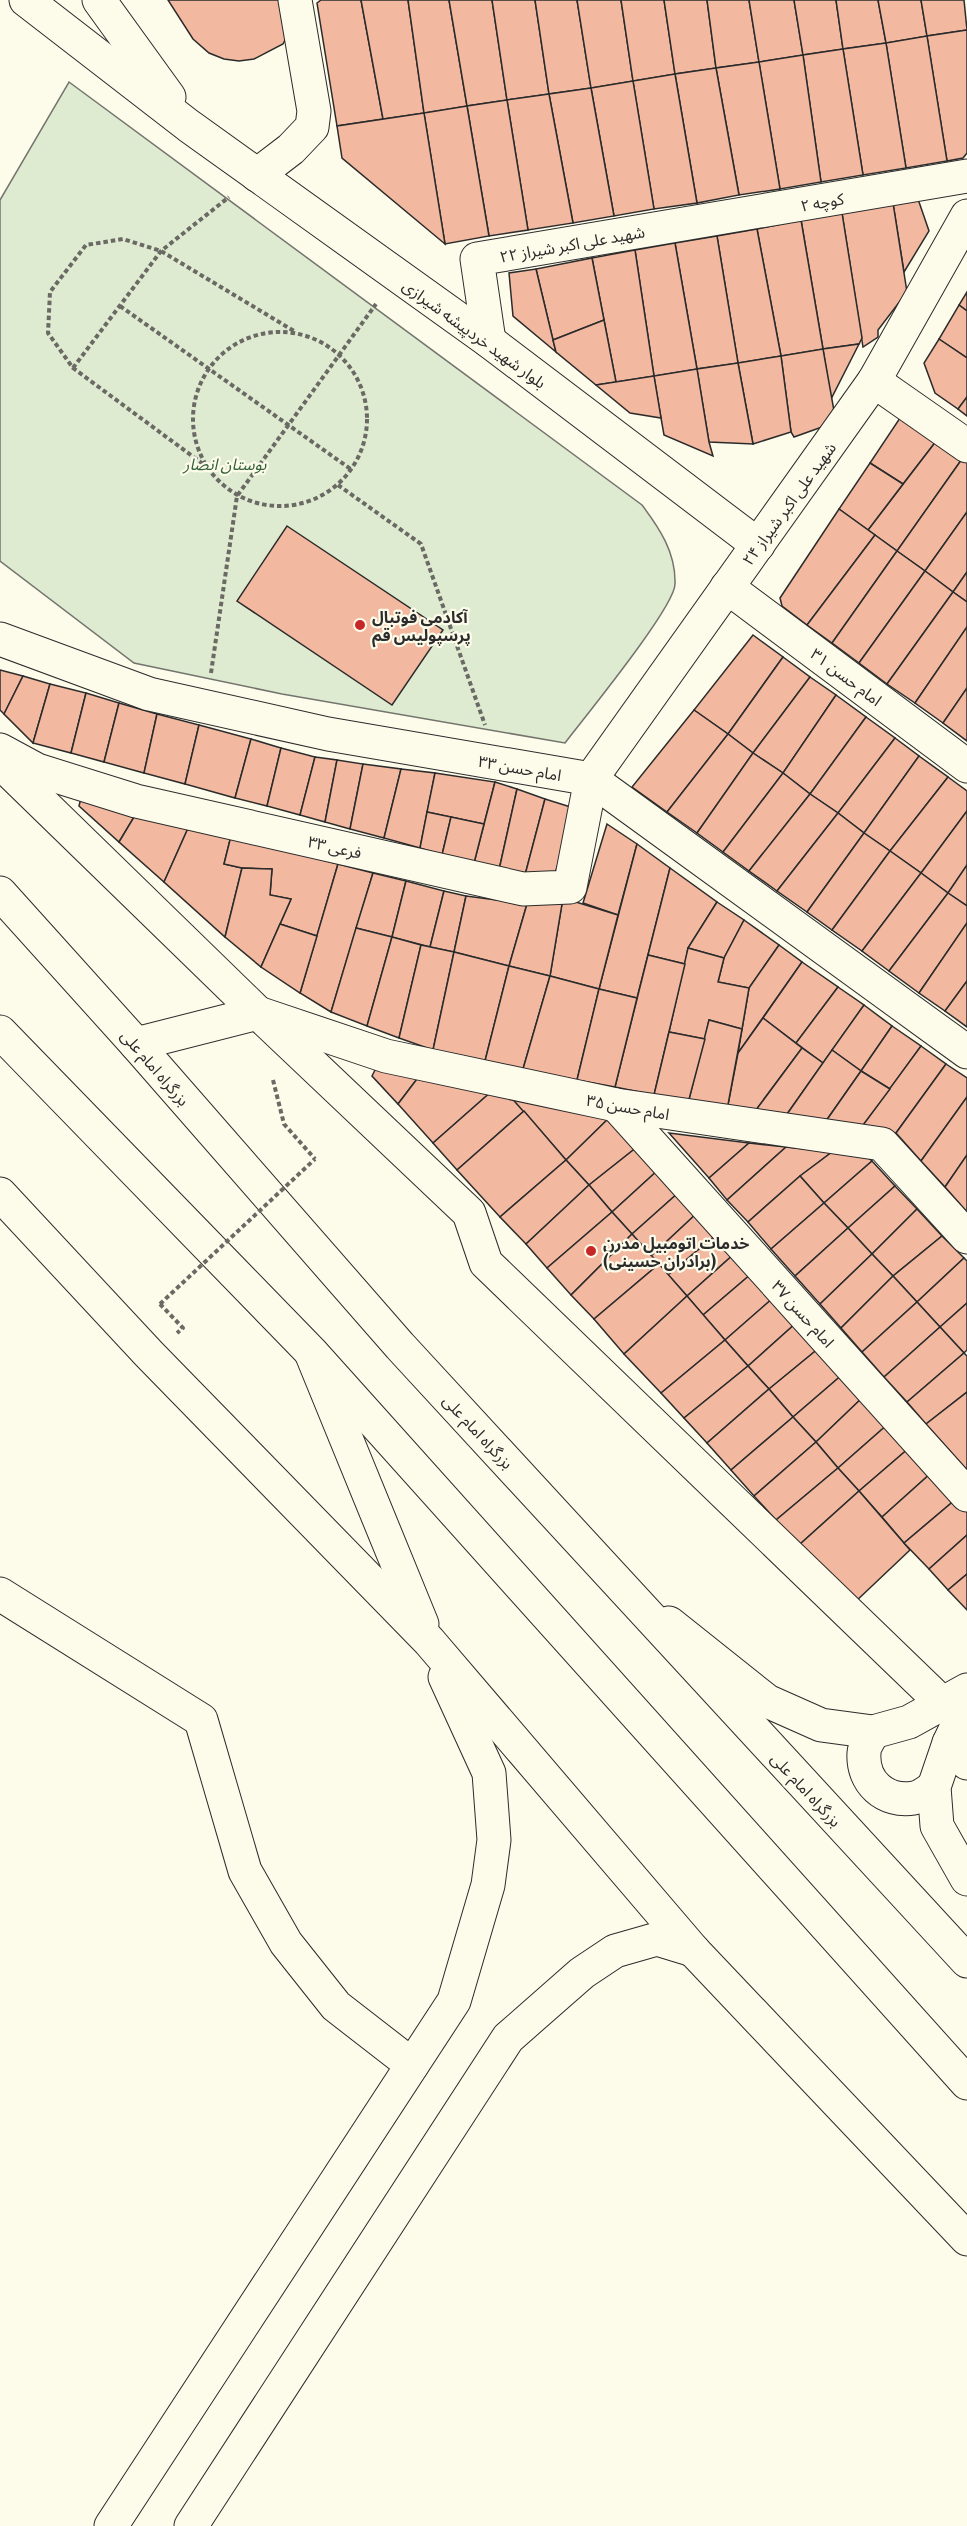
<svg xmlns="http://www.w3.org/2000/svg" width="967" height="2526" viewBox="0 0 967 2526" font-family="Literata,'Noto Sans Arabic',serif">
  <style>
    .green { fill: #deebd1; stroke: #74746e; stroke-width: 1.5 }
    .building { fill: #f2b8a0; stroke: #2b2b2b; stroke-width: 1.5 }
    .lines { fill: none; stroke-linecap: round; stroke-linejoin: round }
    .minor-casing { stroke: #2b2b2b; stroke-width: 35 }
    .major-casing { stroke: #2b2b2b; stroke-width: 35 }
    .highway-casing { stroke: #2b2b2b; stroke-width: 35 }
    .path { stroke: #6a6964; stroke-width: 4; stroke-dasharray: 4.5 3; stroke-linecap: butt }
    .minor { stroke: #fdfbea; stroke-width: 33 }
    .major { stroke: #fdfbea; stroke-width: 33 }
    .highway { stroke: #fdfbea; stroke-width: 33 }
    .path-bridge { stroke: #6a6964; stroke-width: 4; stroke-dasharray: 4.5 3; stroke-linecap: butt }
    .poi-dot { fill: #c62828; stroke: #fdfbea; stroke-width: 2 }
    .labels { text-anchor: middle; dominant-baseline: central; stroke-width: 4.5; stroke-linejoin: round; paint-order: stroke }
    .street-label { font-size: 16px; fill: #2b2b2b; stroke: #fdfbea }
    .park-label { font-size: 16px; font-style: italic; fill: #34623c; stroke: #fdfbea }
    .poi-label { font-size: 16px; font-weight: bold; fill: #2b2b2b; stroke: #fdfbea; text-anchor: start }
  </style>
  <rect width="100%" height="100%" fill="#fdfbea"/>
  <!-- green -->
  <path class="green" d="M 69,82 L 642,505 C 660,529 676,553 675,584 C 675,607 584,718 565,743 L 282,694 L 134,663 L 0,561 L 0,200 Z"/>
  <!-- building -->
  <g class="building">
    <polygon points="168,0 281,0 287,36 283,44 254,59 239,61 224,59 209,53 193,39"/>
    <polygon points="321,0 361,0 383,119 337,126 317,3"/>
    <polygon points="361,0 408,0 424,113 383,119"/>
    <polygon points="408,0 449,0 467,106 424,113"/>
    <polygon points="449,0 492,0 507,100 467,106"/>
    <polygon points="492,0 535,0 549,94 507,100"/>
    <polygon points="535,0 577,0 591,88 549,94"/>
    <polygon points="577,0 621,0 633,81 591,88"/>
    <polygon points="621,0 664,0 675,74 633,81"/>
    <polygon points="664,0 707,0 716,68 675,74"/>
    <polygon points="707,0 749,0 759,62 716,68"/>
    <polygon points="749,0 794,0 803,55 759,62"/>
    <polygon points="794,0 836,0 843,49 803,55"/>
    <polygon points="836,0 878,0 886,43 843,49"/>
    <polygon points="878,0 921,0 927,36 886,43"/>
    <polygon points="921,0 964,0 967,30 927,36"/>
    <polygon points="967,30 967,153 963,158 947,161 927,36"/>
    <polygon points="927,36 947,161 906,168 886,43"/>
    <polygon points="886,43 906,168 863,175 843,49"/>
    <polygon points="843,49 863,175 821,182 803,55"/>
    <polygon points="803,55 821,182 780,189 759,62"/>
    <polygon points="759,62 780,189 739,195 716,68"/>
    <polygon points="716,68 739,195 697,203 675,74"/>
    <polygon points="675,74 697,203 654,209 633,81"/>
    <polygon points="633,81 654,209 614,216 591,88"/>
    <polygon points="591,88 614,216 573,223 549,94"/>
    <polygon points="549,94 573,223 528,230 507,100"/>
    <polygon points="507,100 528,230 489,236 467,106"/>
    <polygon points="467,106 489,236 445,244 424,113"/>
    <polygon points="424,113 445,244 342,158 337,126"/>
    <polygon points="918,199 929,231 904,272 893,203"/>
    <polygon points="893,203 907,292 878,330 878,337 863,347 842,213"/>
    <polygon points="842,213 862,338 859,344 823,349 801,220"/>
    <polygon points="801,220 823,349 781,356 757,229"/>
    <polygon points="757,229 781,356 738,363 717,236"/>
    <polygon points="717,236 738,363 697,369 675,243"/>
    <polygon points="675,243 697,369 654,376 635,250"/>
    <polygon points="635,250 654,376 616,382 592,258"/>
    <polygon points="592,258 604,320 553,340 536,269"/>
    <polygon points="536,269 553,340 556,352 513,316 509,273"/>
    <polygon points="967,292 967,311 959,305"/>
    <polygon points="959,305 967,311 967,358 939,339"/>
    <polygon points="604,320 616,382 596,385 556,352 553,340"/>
    <polygon points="939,339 967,358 967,397 958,409 935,393 924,363"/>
    <polygon points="859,344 831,399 823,349"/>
    <polygon points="823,349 836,422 794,437 791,432 781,356"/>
    <polygon points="781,356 791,432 753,444 738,363"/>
    <polygon points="738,363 753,444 709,442 697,369"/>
    <polygon points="697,369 709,442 713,456 664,435 661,418 654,376"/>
    <polygon points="654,376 661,418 630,413 596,385"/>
    <polygon points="967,397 967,416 958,409"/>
    <polygon points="902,415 937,440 903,484 870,463"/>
    <polygon points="937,440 962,459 897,551 868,530"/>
    <polygon points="962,459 967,462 967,512 925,571 897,551"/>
    <polygon points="870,463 903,484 868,530 839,509"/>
    <polygon points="839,509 875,535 807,625 782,606 780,598"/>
    <polygon points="967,512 967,572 953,592 925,571"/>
    <polygon points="287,526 443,630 392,705 237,601"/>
    <polygon points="875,535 897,551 832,643 807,625"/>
    <polygon points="897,551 925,571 859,663 832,643"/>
    <polygon points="925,571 953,592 887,684 859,663"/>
    <polygon points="967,572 967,602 953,592"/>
    <polygon points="953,592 967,602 967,627 915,703 887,684"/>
    <polygon points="967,627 967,688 943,723 915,703"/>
    <polygon points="753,635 783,657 728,734 694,710"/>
    <polygon points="783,657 810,677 753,753 728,734"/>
    <polygon points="0,670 23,676 4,714 0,710"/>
    <polygon points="23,676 50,684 33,743 4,714"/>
    <polygon points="810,677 836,695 783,773 753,753"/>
    <polygon points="50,684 86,693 71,753 33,743"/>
    <polygon points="967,688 967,741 943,723"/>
    <polygon points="86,693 119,703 104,762 71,753"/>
    <polygon points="836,695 866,717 810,794 783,773"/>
    <polygon points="119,703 157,714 144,773 104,762"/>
    <polygon points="694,710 728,734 667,812 632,787"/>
    <polygon points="157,714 199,725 185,784 144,773"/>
    <polygon points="866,717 895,738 838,813 810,794"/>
    <polygon points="199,725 251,739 235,798 185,784"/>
    <polygon points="728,734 753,753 697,833 667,812"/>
    <polygon points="895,738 919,756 864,833 838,813"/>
    <polygon points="251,739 281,748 267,806 235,798"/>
    <polygon points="281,748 315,757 300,815 267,806"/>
    <polygon points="753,753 783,773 723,852 697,833"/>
    <polygon points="919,756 948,777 890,851 864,833"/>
    <polygon points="315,757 337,760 325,822 300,815"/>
    <polygon points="337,760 363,764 350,829 325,822"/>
    <polygon points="363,764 401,769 384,838 350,829"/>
    <polygon points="401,769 435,773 420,848 384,838"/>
    <polygon points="435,773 495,782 484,824 427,812"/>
    <polygon points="783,773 810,794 749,871 723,852"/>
    <polygon points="948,777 967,791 967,811 921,873 890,851"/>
    <polygon points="495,782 517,789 499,870 474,863"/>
    <polygon points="517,789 545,799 525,875 499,870"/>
    <polygon points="82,794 137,812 119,842 79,806"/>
    <polygon points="810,794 838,813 777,891 749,871"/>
    <polygon points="545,799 577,809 554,876 525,875"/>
    <polygon points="967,811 967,865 948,893 921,873"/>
    <polygon points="137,812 189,826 164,882 119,842"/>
    <polygon points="427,812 451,817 442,855 420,848"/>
    <polygon points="838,813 864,833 807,912 777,891"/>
    <polygon points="451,817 484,824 474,863 442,855"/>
    <polygon points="607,824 637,844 618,915 583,903"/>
    <polygon points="189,826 231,836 224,864 242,868 225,937 164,882"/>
    <polygon points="864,833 890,851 832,930 807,912"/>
    <polygon points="231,836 338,864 317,936 280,924 291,899 270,895 272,869 242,868 224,864"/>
    <polygon points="637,844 670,868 637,998 599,989"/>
    <polygon points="890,851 921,873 862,951 832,930"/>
    <polygon points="338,864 373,873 331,1012 300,993"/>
    <polygon points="967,865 967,906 948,893"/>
    <polygon points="242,868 272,869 270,895 291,899 261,967 225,937"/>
    <polygon points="670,868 717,902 688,948 685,964 648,955"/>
    <polygon points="373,873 406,881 392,937 356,928"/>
    <polygon points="921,873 948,893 889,971 862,951"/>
    <polygon points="406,881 444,891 430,947 392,937"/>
    <polygon points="444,891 466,896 454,952 430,947"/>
    <polygon points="948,893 967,906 967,923 919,993 889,971"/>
    <polygon points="466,896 527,904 509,966 454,952"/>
    <polygon points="563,898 618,915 599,989 550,976"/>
    <polygon points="563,898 550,976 509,966 527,904"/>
    <polygon points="717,902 744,920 724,958 688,948"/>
    <polygon points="744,920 779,945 749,988 718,982 724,958"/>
    <polygon points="967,923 967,981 945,1011 919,993"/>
    <polygon points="280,924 317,936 300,993 261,967"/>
    <polygon points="356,928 392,937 367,1026 331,1012"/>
    <polygon points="392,937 421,945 399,1038 367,1026"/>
    <polygon points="421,945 454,952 433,1050 399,1038"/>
    <polygon points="779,945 802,962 738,1053 749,988"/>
    <polygon points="688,948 724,958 718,982 749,988 742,1029 709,1020 705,1039 669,1032"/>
    <polygon points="454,952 509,966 485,1061 433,1050"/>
    <polygon points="648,955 685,964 654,1095 615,1087"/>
    <polygon points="802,962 838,987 796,1043 763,1018"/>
    <polygon points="509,966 550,976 523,1069 485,1061"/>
    <polygon points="550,976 599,989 577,1080 523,1069"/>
    <polygon points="967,981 967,1027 945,1011"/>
    <polygon points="838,987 864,1005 823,1063 796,1043"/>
    <polygon points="599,989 637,998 615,1087 577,1080"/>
    <polygon points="864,1005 892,1026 861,1071 832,1050"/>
    <polygon points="763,1018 802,1048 753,1114 727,1110 738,1053"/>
    <polygon points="709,1020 742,1029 727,1110 688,1103"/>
    <polygon points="892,1026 921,1046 890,1089 861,1071"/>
    <polygon points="669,1032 705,1039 688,1103 654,1095"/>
    <polygon points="921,1046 946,1064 896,1133 863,1125"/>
    <polygon points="802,1048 823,1063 785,1117 753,1114"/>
    <polygon points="832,1050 861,1071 826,1121 785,1117"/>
    <polygon points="946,1064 967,1078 967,1097 921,1161 896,1133"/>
    <polygon points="377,1066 420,1075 398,1104 372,1076"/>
    <polygon points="861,1071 890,1089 863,1125 826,1121"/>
    <polygon points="420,1075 492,1091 433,1143 398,1104"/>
    <polygon points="492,1091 509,1095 524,1111 457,1170 433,1143"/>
    <polygon points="509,1095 610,1117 566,1160"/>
    <polygon points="967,1097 967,1155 945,1187 921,1161"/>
    <polygon points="524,1111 566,1160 500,1217 457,1170"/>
    <polygon points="610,1117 637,1147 589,1185 566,1160"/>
    <polygon points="669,1133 749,1143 709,1178"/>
    <polygon points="749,1143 786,1147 727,1200 709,1178"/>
    <polygon points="637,1147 658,1170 612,1212 589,1185"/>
    <polygon points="786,1147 832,1152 800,1176 748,1222 727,1200"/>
    <polygon points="832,1152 866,1156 872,1161 824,1203 800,1176"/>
    <polygon points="967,1155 967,1212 945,1187"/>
    <polygon points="566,1160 589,1185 526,1244 500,1217"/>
    <polygon points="872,1161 895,1186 848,1228 824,1203"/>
    <polygon points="658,1170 678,1193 632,1234 612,1212"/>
    <polygon points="800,1176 824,1203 771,1249 748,1222"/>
    <polygon points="589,1185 612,1212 547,1268 526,1244"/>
    <polygon points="895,1186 917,1209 872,1254 848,1228"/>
    <polygon points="678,1193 697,1213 651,1256 632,1234"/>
    <polygon points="824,1203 848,1228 795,1276 771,1249"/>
    <polygon points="917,1209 942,1236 893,1276 872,1254"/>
    <polygon points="612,1212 632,1234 571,1295 547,1268"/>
    <polygon points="697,1213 716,1235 668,1275 651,1256"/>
    <polygon points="848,1228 872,1254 820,1304 795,1276"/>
    <polygon points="632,1234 659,1264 594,1319 571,1295"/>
    <polygon points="716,1235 734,1254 687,1296 668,1275"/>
    <polygon points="942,1236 964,1258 917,1302 893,1276"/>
    <polygon points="734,1254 751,1274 703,1315 687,1296"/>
    <polygon points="872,1254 893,1276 841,1328 820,1304"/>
    <polygon points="964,1258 967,1261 967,1303 940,1327 917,1302"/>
    <polygon points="659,1264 687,1296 624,1354 594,1319"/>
    <polygon points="751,1274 773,1298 725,1340 703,1315"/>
    <polygon points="893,1276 917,1302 862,1352 841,1328"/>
    <polygon points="687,1296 725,1340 661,1393 624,1354"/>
    <polygon points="773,1298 796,1323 748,1366 725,1340"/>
    <polygon points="917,1302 940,1327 884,1377 862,1352"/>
    <polygon points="967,1303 967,1350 964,1353 940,1327"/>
    <polygon points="796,1323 819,1348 769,1389 748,1366"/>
    <polygon points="940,1327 964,1353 907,1402 884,1377"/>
    <polygon points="725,1340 748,1366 684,1418 661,1393"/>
    <polygon points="819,1348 843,1374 793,1417 769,1389"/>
    <polygon points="964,1353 967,1356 967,1392 926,1424 907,1402"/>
    <polygon points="748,1366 769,1389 707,1443 684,1418"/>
    <polygon points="843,1374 863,1397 816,1442 793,1417"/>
    <polygon points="769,1389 793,1417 731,1470 707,1443"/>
    <polygon points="967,1392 967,1470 926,1424"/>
    <polygon points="863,1397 888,1424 838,1468 816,1442"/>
    <polygon points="793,1417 816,1442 754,1496 731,1470"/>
    <polygon points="888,1424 909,1448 859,1491 838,1468"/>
    <polygon points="816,1442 838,1468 776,1520 754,1496"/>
    <polygon points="909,1448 931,1473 882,1517 859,1491"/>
    <polygon points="838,1468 859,1491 799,1545 776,1520"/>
    <polygon points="931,1473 956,1499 904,1543 882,1517"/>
    <polygon points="859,1491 910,1550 853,1604 799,1545"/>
    <polygon points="956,1499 967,1512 967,1535 929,1569 904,1543"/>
    <polygon points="967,1535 967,1574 948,1590 929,1569"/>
    <polygon points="967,1574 967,1610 948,1590"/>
  </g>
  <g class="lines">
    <defs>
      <g id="minor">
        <polyline points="26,0 189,126 489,341 758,545"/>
        <polyline points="99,0 169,97"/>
        <polyline points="257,175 291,149 312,127 314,111 295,0"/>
        <polyline points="489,341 477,259 967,176"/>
        <polyline points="874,381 967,446"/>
        <polyline points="727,587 967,766"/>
        <polyline points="0,639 149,694 328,734 591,779 967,1052"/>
        <polyline points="0,750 37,770 136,801 523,889 570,887 591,779 874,381 967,216"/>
        <polyline points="0,762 258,1013 469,1213 486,1263 943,1704"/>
        <polyline points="136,1044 258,1013 386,1056 616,1105 882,1144 967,1237"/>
        <polyline points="616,1105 967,1495"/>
        <polyline points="0,1194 149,1354 429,1641 693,1950 967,2239"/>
        <polyline points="312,1355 422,1624"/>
        <polyline points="0,1594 201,1720 245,1871 286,1943 336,2006 412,2065"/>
        <polyline points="949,1743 967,1763"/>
        <polyline points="111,2526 454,2001 488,1885 494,1840 489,1773 445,1677"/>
        <polyline points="191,2526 508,2038 582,1973 615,1951 657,1939 693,1950"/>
      </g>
      <g id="major">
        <polyline points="669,1623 767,1701 821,1725 873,1732 909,1722 967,1690"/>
        <polyline points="967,1705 949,1743 934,1787 937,1826 967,1879"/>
        <path d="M 873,1732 C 870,1738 864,1746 864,1753 C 862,1782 885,1803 914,1798 C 921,1797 928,1791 934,1787"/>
      </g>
      <g id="highway">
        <polyline points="0,893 136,1044 400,1346 967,1961"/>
        <polyline points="0,1032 312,1353 967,2083"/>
      </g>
    </defs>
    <!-- minor casing -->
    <use href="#minor" class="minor-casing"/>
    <!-- major casing -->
    <use href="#major" class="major-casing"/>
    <!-- highway casing -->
    <use href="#highway" class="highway-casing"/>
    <!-- path -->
    <g class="path">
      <polyline points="120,306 352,470"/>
      <circle cx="280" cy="419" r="87"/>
      <polyline points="73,368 161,251 229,197"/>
      <polyline points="203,464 73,368 48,333 50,292 86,245 123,239 161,251 294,331"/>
      <polyline points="338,485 421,544 485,725"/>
      <polyline points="211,673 237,496 376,304"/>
      <polyline points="273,1080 284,1124 315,1159"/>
      <polyline points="160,1304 183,1328 177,1333"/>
    </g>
    <!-- minor -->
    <use href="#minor" class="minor"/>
    <!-- major -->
    <use href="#major" class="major"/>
    <!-- highway -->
    <use href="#highway" class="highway"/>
    <!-- path-bridge -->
    <polyline class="path-bridge" points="160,1304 315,1159"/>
  </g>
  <!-- markers -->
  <g class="poi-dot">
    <circle cx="360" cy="625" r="6"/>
    <circle cx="591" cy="1251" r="6"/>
  </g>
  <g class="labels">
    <!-- street labels -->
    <g class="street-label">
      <text transform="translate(822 201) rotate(-10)">کوچه ۲</text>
      <text transform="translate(572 243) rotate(-10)">شهید علی اکبر شیراز ۲۲</text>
      <text transform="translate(475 333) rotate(36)">بلوار شهید خردپیشه شیرازی</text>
      <text transform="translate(788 503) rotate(-54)">شهید علی اکبر شیراز ۲۴</text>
      <text transform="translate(847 676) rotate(37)">امام حسن ۳۱</text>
      <text transform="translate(520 767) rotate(10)">امام حسن ۳۳</text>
      <text transform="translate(335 846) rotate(13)">فرعی ۳۳</text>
      <text transform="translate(156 1067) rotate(49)">بزرگراه امام علی</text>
      <text transform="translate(628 1106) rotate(10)">امام حسن ۳۵</text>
      <text transform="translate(804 1313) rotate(48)">امام حسن ۳۷</text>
      <text transform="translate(479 1431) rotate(47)">بزرگراه امام علی</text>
      <text transform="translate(807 1789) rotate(47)">بزرگراه امام علی</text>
    </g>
    <!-- park labels -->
    <g class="park-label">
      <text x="225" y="463">بوستان انصار</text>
    </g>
    <!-- poi labels -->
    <g class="poi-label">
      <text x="372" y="616">آکادمی فوتبال<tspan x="372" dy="18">پرسپولیس قم</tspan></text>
      <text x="603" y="1242">خدمات اتومبیل مدرن<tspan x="603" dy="18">(برادران حسینی)</tspan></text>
    </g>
  </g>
</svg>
